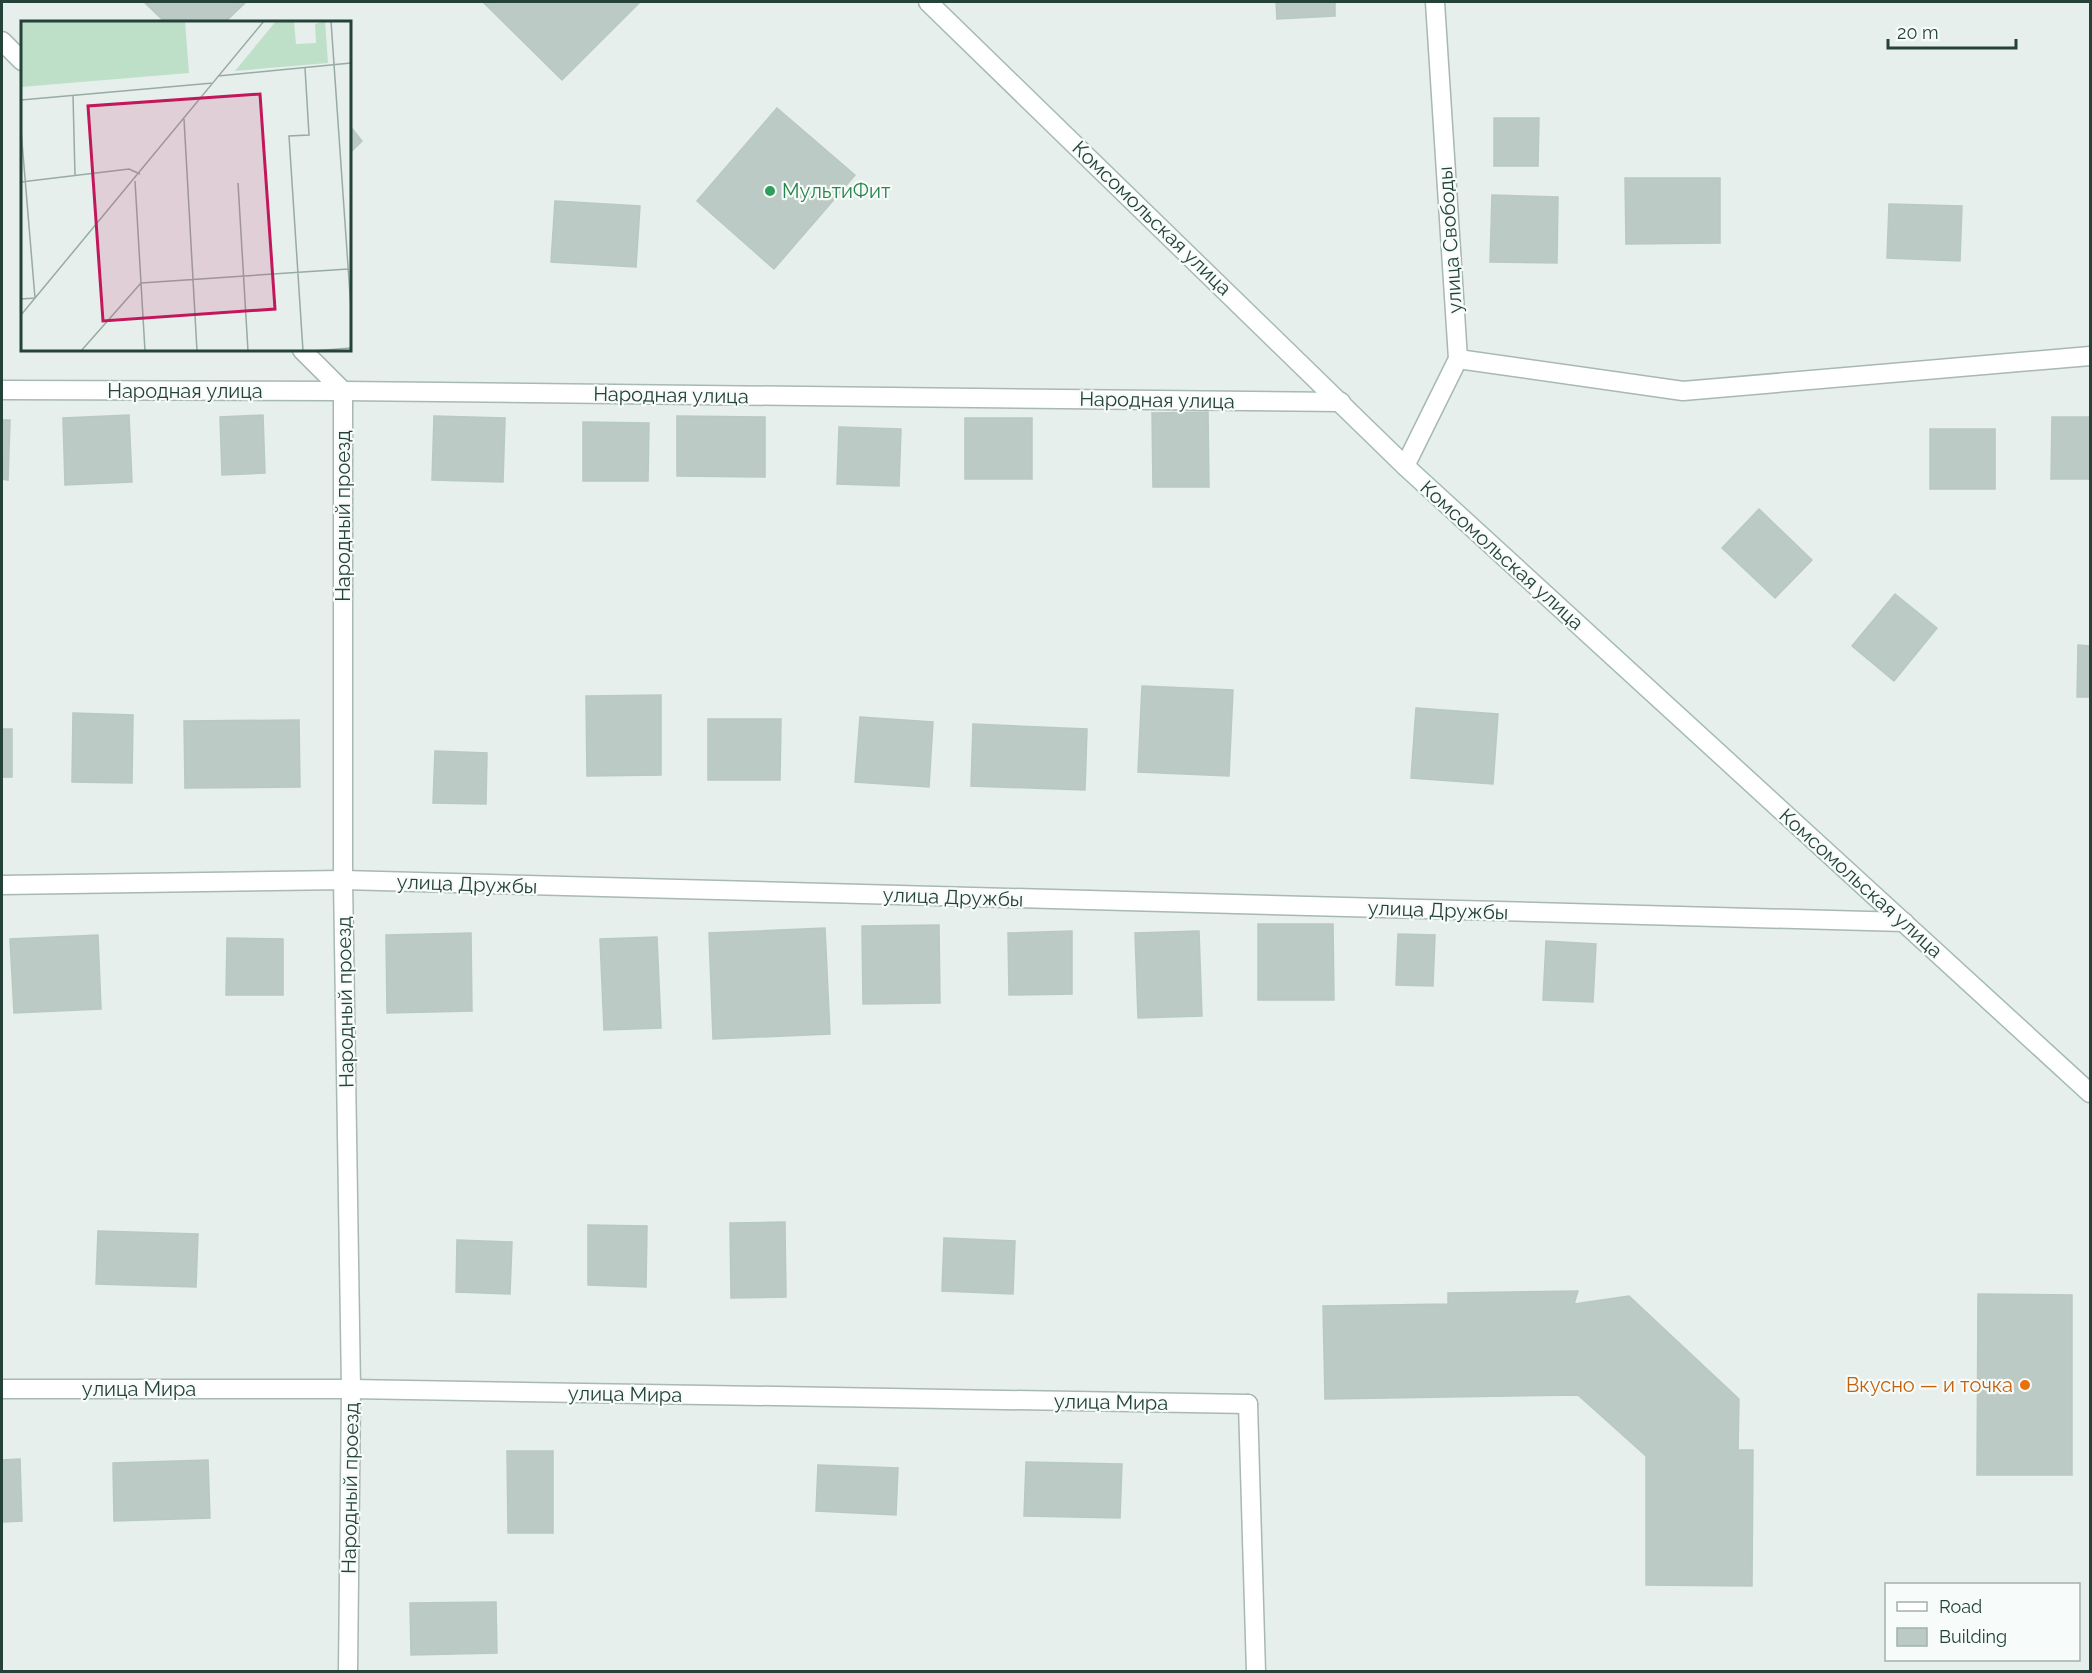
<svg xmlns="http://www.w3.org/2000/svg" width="2092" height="1673" viewBox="0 0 2092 1673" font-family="Raleway,sans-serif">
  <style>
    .building { fill: #bbcac4; stroke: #b8c9c2; stroke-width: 1.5 }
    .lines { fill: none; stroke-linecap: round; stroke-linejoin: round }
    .service-casing { stroke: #a8b8b2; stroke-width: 21 }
    .minor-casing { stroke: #a8b8b2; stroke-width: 21 }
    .secondary-casing { stroke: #a4bbb3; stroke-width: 21 }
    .service { stroke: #fff; stroke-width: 18 }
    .minor { stroke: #fff; stroke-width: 18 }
    .secondary { stroke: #fff; stroke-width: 18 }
    .leisure-dot { fill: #2e9e5b; stroke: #f7fbf9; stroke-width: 2 }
    .food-dot { fill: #e8710a; stroke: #f7fbf9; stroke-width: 2 }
    .labels { text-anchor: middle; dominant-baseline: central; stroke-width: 4.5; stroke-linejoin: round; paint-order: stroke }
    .leisure-label { font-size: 20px; fill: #27864d; stroke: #f7fbf9; text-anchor: start }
    .street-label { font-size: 20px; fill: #24423a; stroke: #f7fbf9 }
    .food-label { font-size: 20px; fill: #c56008; stroke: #f7fbf9; text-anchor: end }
    .inset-road { fill: none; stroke: #98aaa4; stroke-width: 1.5 }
    .view { fill: #c2185b; fill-opacity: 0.15; stroke: #c2185b; stroke-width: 3 }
    .inset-edge { fill: none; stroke: #24423a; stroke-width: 3 }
  </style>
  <rect width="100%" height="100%" fill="#e6efeb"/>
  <!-- building -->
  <g class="building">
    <polygon points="144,2 246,2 225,22 165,22"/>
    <polygon points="483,2 640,2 562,80"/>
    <polygon points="1276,2 1335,2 1335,16 1277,19"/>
    <polygon points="777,108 855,175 774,269 697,201"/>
    <polygon points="1494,118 1539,118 1538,166 1494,166"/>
    <polygon points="350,126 362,141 350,153"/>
    <polygon points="1625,178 1720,178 1720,243 1626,244"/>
    <polygon points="1492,195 1558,197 1557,263 1490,262"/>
    <polygon points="555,201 640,206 636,267 551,262"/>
    <polygon points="1889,204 1962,206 1960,261 1887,258"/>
    <polygon points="1208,412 1209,487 1153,487 1152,413"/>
    <polygon points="129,415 132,482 65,485 63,418"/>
    <polygon points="263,415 265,473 222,475 220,417"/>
    <polygon points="434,416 505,418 503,482 432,480"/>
    <polygon points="677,416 765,417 765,477 677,476"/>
    <polygon points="2052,417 2090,417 2090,479 2051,479"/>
    <rect x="965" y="418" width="67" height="61"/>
    <polygon points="2,420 10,420 8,480 2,479"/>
    <polygon points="583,422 649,423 648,481 583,481"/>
    <polygon points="839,427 901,429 899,486 837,484"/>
    <rect x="1930" y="429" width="65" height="60"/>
    <polygon points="1759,509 1812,560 1775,598 1722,548"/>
    <polygon points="1895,594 1937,628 1894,681 1852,646"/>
    <polygon points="2078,645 2090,646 2090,697 2077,697"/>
    <polygon points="1142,686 1233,690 1229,776 1138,772"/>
    <polygon points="661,695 661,775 587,776 586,696"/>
    <polygon points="1416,708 1498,714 1493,784 1411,778"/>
    <polygon points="73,713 133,715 132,783 72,782"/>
    <polygon points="860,717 933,722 929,787 855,782"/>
    <polygon points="708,719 781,719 780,780 708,780"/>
    <polygon points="299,720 300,787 185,788 184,721"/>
    <polygon points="973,724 1087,729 1085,790 971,786"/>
    <rect x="2" y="729" width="10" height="48"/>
    <polygon points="435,751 487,753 486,804 433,803"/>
    <polygon points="1258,924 1333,924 1334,1000 1258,1000"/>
    <polygon points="939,925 940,1003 863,1004 862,926"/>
    <polygon points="825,928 830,1034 713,1039 709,933"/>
    <polygon points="1072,931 1072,994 1009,995 1008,933"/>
    <polygon points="1199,931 1202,1016 1138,1018 1135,933"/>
    <polygon points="471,933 472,1011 387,1013 386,935"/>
    <polygon points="1398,934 1435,935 1433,986 1396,985"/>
    <polygon points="98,935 101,1009 14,1013 10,939"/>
    <polygon points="657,937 661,1028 604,1030 600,939"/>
    <polygon points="227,938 283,939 283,995 226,995"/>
    <polygon points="1546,941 1596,944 1593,1002 1543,1000"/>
    <polygon points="785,1222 786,1297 731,1298 730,1223"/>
    <polygon points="588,1225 647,1226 646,1287 588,1285"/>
    <polygon points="98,1231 198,1234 196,1287 96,1284"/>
    <polygon points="944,1238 1015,1241 1013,1294 942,1291"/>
    <polygon points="457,1240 512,1242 510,1294 456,1292"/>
    <polygon points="1578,1291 1574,1304 1629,1296 1739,1399 1738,1450 1753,1450 1752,1586 1646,1585 1646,1456 1578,1395 1325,1399 1323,1306 1448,1304 1448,1293"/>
    <polygon points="1978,1294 2072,1295 2072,1475 1977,1475"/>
    <polygon points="507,1451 553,1451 553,1533 508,1533"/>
    <polygon points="20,1459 22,1521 2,1522 2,1460"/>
    <polygon points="208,1460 210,1518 114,1521 113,1463"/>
    <polygon points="1026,1462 1122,1464 1120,1518 1024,1516"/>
    <polygon points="818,1465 898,1468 896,1515 816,1511"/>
    <polygon points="496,1602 497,1653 411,1655 410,1603"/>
  </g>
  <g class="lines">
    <defs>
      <g id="service">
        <polyline points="1458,359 1683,391 2090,356"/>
        <polyline points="1248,1404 1256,1672"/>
      </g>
      <g id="minor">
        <polyline points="2,41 22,61"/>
        <polyline points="302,350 343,391 343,880 351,1389 348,1672"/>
        <polyline points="2,390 343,391 1341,402"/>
        <polyline points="1405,466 1458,359 1435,2"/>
        <polyline points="2,885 343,880 1904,922"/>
        <polyline points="2,1389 351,1389 1248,1404"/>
      </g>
      <polyline id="secondary" points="928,2 1405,466 2090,1093"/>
    </defs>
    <!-- service casing -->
    <use href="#service" class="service-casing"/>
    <!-- minor casing -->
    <use href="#minor" class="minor-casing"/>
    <!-- secondary casing -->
    <use href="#secondary" class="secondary-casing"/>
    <!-- service -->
    <use href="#service" class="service"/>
    <!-- minor -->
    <use href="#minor" class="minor"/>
    <!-- secondary -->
    <use href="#secondary" class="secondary"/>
  </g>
  <!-- markers -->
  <circle class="leisure-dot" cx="770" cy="191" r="6"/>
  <circle class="food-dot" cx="2025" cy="1385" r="6"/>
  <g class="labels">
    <!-- leisure labels -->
    <g class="leisure-label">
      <text x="782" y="191">МультиФит</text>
    </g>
    <!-- street labels -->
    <g class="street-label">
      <text transform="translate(1152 218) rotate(44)">Комсомольская улица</text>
      <text transform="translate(1450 240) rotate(-94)">улица Свободы</text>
      <text x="185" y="391">Народная улица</text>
      <text transform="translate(671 395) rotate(1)">Народная улица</text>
      <text transform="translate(1157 400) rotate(1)">Народная улица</text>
      <text transform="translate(343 516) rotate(-90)">Народный проезд</text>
      <text transform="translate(1502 555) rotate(42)">Комсомольская улица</text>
      <text transform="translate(1861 883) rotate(42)">Комсомольская улица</text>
      <text transform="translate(467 884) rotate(2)">улица Дружбы</text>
      <text transform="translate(953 897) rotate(2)">улица Дружбы</text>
      <text transform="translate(1438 910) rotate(2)">улица Дружбы</text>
      <text transform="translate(345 1002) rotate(-91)">Народный проезд</text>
      <text x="139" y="1389">улица Мира</text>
      <text transform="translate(625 1394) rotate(1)">улица Мира</text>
      <text transform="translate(1111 1402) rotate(1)">улица Мира</text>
      <text transform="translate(350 1488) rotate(-89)">Народный проезд</text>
    </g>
    <!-- food labels -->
    <g class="food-label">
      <text x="2013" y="1385">Вкусно — и точка</text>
    </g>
  </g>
  <!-- overview -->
  <g transform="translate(21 21)">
    <rect width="330" height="330" fill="#e6efeb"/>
    <path d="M 0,0 L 164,0 L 168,52 L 0,66 ZM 255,0 L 273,0 L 275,23 L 295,22 L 294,3 L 304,0 L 307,42 L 214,50 Z" fill="#bfe0c8"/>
    <path class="inset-road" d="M 310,0 L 330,288M 197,55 L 330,42M 52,74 L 54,155M 0,79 L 192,62M 163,98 L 176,330M 0,109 L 14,277 L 0,278M 114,160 L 124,330M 0,161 L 108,148 L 119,153M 217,162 L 227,330M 0,294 L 243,0M 60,330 L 120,262 L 327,248M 282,330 L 268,115 L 288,114 L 284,47M 292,330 L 330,327"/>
    <path class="view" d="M 239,73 L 254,288 L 82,300 L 67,85 Z"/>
    <rect width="330" height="330" class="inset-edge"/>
  </g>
  <!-- border -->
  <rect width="2092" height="1673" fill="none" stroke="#24423a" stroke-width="6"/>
  <!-- legend -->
  <rect x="1885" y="1583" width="195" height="78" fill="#f7fbf9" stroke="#a3b1ad" stroke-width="1.5"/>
  <rect x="1897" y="1602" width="30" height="9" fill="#ffffff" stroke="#a3b1ad" stroke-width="1.5"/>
  <text x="1939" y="1613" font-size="18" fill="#24423a">Road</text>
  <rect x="1897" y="1628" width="30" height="18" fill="#bbcac4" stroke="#a3b1ad" stroke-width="1.5"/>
  <text x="1939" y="1643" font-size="18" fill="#24423a">Building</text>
  <!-- scale -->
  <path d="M1888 39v9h128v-9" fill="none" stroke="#24423a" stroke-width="3"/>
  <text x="1897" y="39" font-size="18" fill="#24423a" stroke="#f7fbf9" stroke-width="4.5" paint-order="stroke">20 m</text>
</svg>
